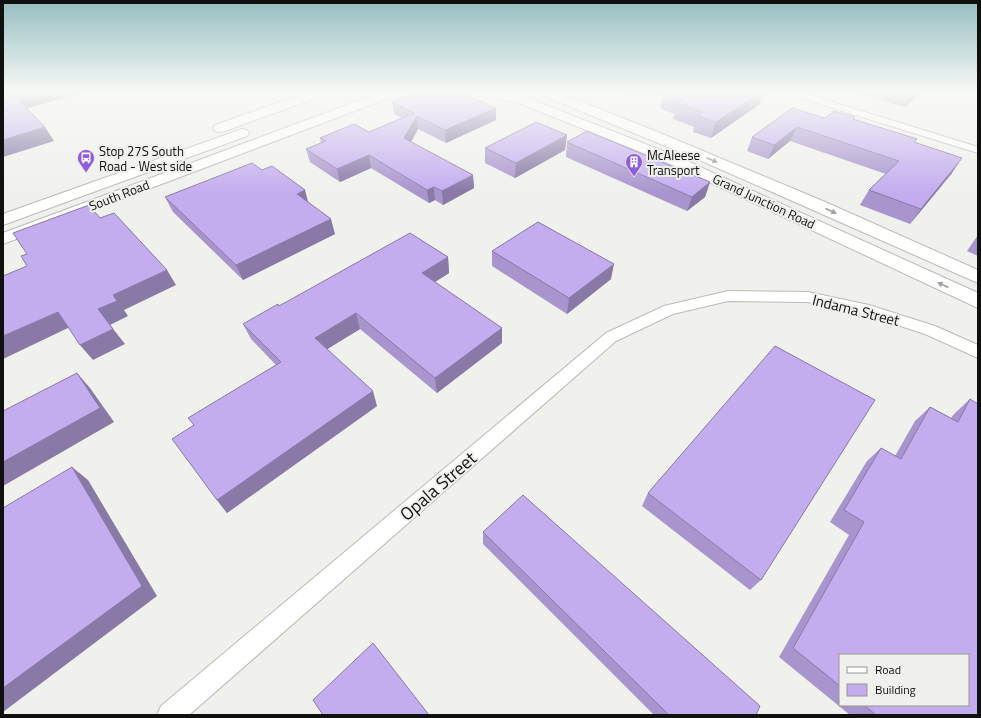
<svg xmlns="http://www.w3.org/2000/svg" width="981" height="718" viewBox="0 0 981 718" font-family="'Titillium Web',sans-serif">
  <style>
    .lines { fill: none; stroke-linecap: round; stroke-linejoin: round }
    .street-casing { stroke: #babbb7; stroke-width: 2 }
    .highway-casing { stroke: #babbb7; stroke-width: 2 }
    .street { fill: #fff; fill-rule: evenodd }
    .highway { fill: #fff; fill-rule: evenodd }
    .wall { fill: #a895ce; fill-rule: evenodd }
    .shaded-wall { fill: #8879a7 }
    .building { fill: #c3adef; stroke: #8879a7 }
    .oneway { fill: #9fa09f }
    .labels { text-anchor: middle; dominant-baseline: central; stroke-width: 4; stroke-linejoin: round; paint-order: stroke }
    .far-poi-label { font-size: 13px; fill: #10110f; stroke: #f0f1ec; text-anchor: start }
    .far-street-label { font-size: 13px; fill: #10110f; stroke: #f0f1ec }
    .street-label { font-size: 15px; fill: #10110f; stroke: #f0f1ec }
    .near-street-label { font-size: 18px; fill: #10110f; stroke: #f0f1ec }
  </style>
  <rect width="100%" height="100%" fill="#f0f1ec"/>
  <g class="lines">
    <defs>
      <g id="street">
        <polygon points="786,92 800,92 978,147 978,153 788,94"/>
        <polygon points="728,291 808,292 869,305 935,326 978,345 978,358 925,334 867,315 808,302 728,301 673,314 616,341 189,715 157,715 161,706 606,333 664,306"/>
      </g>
      <g id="highway">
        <polygon points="308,92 326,92 324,95 225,131 220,132 215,131 213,128 215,125"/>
        <polygon points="382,92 399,92 397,95 3,244 3,233"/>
        <polygon points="476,92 512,92 676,156 978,293 978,308 666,162 516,102 478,95"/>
        <polygon points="540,92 557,92 660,133 823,201 978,270 978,283 704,162 542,95"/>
        <polygon points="242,129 247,130 249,133 247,136 3,225 3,214"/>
      </g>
    </defs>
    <!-- street casing -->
    <use href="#street" class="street-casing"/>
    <!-- highway casing -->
    <use href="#highway" class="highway-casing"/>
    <!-- street -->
    <use href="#street" class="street"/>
    <!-- highway -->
    <use href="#highway" class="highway"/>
  </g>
  <!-- wall -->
  <g class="wall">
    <polygon points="617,92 765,92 760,104 711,138 693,132 694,127 673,119 674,114 660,108 663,95 623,94"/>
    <polygon points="851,92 921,92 905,107"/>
    <polygon points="392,102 496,120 446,143 418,129 411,142 473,175 474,188 443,205 435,200 429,203 371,168 340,182 310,162 306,149 321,143 320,138 369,132 402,118 394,114"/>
    <polygon points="825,118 854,120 914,143 952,173 910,224 860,205 869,190 886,174 790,141 768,159 747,151 752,137"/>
    <polygon points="567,135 565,150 515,178 485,163 485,148"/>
    <polygon points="567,142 710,182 705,197 687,211 566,157"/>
    <polygon points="165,197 308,202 335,234 243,280 173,212"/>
    <polygon points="978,235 978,256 967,251"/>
    <polygon points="492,251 611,279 567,314 492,266"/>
    <polygon points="448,257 449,273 435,282 502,343 437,393 360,329 327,349 377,406 227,513 217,500 193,425 276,365 251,339 243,324 279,306"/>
    <path d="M 970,399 L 978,715 L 850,715 L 779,657 L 849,535 L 830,522 L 867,461 L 881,448 L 895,456 L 915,421 L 930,407 L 951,418 L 954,414 ZM 840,655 L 968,705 L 840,705 Z"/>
    <polygon points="648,493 761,580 750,590 642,506"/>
    <polygon points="483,532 756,715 654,715 483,544"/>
  </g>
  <!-- shaded-wall -->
  <g class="shaded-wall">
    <polygon points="29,92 85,92 24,109 15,96"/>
    <polygon points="762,92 765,92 760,104 711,138 716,122"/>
    <polygon points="914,92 921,92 905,107 913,94"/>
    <polygon points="496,108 496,120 446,143 445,130"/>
    <polygon points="417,116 418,129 406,151 404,138"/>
    <polygon points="45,127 54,141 3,157 3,140"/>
    <polygon points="797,127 790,141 768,159 774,145"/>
    <polygon points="567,135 565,150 515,178 516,163"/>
    <polygon points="369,155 371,168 340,182 337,169"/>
    <polygon points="962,158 952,173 910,224 921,209"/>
    <polygon points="473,175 474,188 443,205 442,191"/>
    <polygon points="710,182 705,197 687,211 692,197"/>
    <polygon points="434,187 435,200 429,203 427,190"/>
    <polygon points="305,190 309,205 297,194"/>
    <polygon points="331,219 335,234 243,280 236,265"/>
    <polygon points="448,257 449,273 424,289 422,273"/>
    <polygon points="614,264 611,279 567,314 569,298"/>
    <polygon points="167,270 176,285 124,310 128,316 110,325 125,344 93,360 80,345 98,309 113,295"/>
    <polygon points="58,312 70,327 3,359 3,336"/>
    <polygon points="356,313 360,329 321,353 315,338"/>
    <polygon points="502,328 502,343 437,393 435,378"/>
    <polygon points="77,373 90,388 114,422 3,486 3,462"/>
    <polygon points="373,391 377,406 227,513 217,500"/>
    <polygon points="72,467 88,480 157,596 3,712 3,688"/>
  </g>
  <!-- building -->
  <g class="building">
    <polygon points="3,92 29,92 15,96 45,127 3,140"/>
    <polygon points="419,92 459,92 496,108 445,130 417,116 404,138 473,175 442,191 434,187 427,190 369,155 337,169 306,149 326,141 320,138 354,124 369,132 414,113 392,102"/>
    <polygon points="666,92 762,92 716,122 697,116 703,112 677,103 683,100 664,93"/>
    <polygon points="906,92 914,92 913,94"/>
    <polygon points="792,108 825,118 834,111 855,117 853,119 917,139 914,142 962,158 921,209 869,190 899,161 797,127 774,145 752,137"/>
    <polygon points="536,122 567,135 516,163 485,148"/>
    <polygon points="587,131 710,182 692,197 567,142"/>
    <polygon points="252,163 262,170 272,166 305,190 297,194 331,219 236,265 165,197"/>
    <polygon points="89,205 100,218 114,213 167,270 113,295 117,301 98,309 113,329 80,345 58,312 3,336 3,276 27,266 21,256 27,254 13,233"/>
    <polygon points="538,222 614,264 569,298 492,251"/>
    <polygon points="410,233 448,257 422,273 502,328 435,378 356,313 315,338 373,391 217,500 172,439 194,425 188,418 281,362 243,324 278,304 279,306"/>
    <polygon points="775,346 875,400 761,580 648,493"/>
    <polygon points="77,373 100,408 3,462 3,411"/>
    <polygon points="970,399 978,404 978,715 876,715 864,705 968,705 968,655 840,655 840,686 793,648 864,522 844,510 881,448 901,459 930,407 958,422"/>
    <polygon points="72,467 142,586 3,688 3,508"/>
    <polygon points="523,495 760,706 756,715 669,715 483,532"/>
    <polygon points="373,643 429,715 323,715 313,700"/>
  </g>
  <!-- one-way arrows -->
  <defs><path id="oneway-solid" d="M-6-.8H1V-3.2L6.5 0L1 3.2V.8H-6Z"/></defs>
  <g class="oneway">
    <use href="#oneway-solid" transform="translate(712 160) rotate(23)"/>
    <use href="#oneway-solid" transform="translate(831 211) rotate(24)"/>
    <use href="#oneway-solid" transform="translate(943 285) rotate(-155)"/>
  </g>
  <!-- sky -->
  <linearGradient id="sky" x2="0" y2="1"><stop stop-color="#95bdc0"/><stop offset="0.48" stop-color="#f8f9f6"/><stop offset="1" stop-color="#f8f9f6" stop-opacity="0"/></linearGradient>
  <rect width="981" height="192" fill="url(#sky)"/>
  <!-- icons -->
  <defs>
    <symbol id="bus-pin" viewBox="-11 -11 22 30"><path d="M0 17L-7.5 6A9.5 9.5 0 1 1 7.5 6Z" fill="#905ed8" stroke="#f0f1ec"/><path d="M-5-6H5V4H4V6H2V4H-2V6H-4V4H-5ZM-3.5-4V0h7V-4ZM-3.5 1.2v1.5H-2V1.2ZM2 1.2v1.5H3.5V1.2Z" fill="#fff"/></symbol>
    <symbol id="building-pin" viewBox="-11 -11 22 30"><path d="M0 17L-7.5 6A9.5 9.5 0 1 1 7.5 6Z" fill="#905ed8" stroke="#f0f1ec"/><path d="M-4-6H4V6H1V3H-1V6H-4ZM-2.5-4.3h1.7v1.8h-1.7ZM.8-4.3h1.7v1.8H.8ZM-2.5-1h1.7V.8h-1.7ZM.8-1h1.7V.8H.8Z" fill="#fff"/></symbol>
  </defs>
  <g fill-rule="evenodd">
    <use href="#bus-pin" x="76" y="148" width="20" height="27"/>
    <use href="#building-pin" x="624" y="152" width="20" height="27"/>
  </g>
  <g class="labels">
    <!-- far-poi labels -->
    <g class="far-poi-label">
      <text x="99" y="151">Stop 27S South<tspan x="99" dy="15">Road - West side</tspan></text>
      <text x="647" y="155">McAleese<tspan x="647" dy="15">Transport</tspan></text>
    </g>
    <!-- far-street labels -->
    <g class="far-street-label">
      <text transform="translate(119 195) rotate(-21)">South Road</text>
      <text transform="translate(764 201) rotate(25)">Grand Junction Road</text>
    </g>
    <!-- street labels -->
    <g class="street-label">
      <text transform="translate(856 310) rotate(14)">Indama Street</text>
    </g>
    <!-- near-street labels -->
    <g class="near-street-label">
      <text transform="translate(438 486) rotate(-41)">Opala Street</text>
    </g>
  </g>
  <!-- border -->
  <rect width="981" height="718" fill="none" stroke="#10110f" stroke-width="8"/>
  <!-- legend -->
  <rect x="839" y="654" width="130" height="52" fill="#f0f1ec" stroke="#969794"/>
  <rect x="847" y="667" width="20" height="6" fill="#ffffff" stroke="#969794"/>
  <text x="875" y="674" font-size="12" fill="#10110f">Road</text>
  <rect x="847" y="684" width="20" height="12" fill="#c3adef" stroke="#969794"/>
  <text x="875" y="694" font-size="12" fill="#10110f">Building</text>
</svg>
